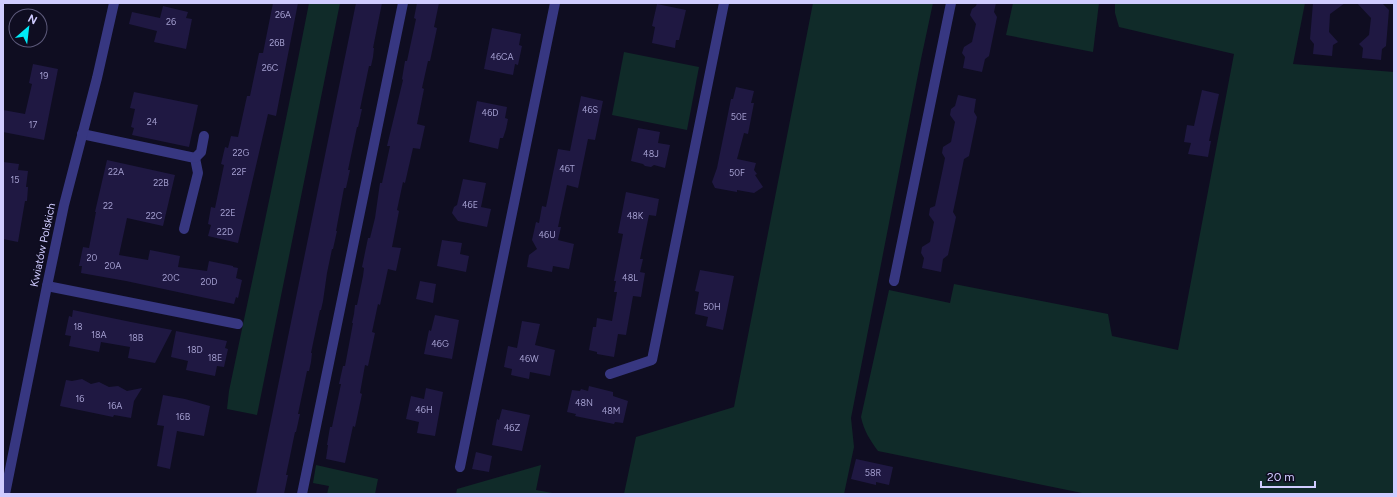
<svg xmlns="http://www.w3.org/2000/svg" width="1397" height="497" viewBox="0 0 1397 497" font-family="Figtree,sans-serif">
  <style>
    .green { fill: #102b29 }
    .building { fill: #1f1842 }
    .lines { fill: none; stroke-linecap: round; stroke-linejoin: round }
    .lane { stroke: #373781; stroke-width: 10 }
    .street { stroke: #373781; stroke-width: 10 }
    .labels { text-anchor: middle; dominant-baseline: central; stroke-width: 3.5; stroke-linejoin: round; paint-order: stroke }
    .number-label { font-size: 9px; fill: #a49fd0 }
    .street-label { font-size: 11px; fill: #d0ccff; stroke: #0f0d21 }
  </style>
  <rect width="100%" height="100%" fill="#0f0d21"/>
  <!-- green -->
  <g class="green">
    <path d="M 309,3 L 340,3 L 257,415 L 227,409 L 229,391 C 256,262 284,133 309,3 Z"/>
    <polygon points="813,3 933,3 921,59 851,418 854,447 844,494 624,494 636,437 734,407"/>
    <polygon points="1013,3 1099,3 1093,52 1006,35"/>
    <path d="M 1115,3 L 1305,3 L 1293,64 L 1394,72 L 1394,494 L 1087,494 L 878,451 C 870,440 864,431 861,417 L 889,290 L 950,303 L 954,284 L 1108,314 L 1112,336 L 1178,350 L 1234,54 L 1119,27 L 1115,13 Z"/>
    <polygon points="624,52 699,67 687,130 612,115"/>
    <polygon points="316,465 378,479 375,494 327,494 329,486 313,483"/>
    <polygon points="541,465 536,490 558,494 456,494 457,489"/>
  </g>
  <!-- building -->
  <g class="building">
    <polygon points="273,3 298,3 276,116 268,114 238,243 208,236 211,225 208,224 211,207 215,208 224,165 221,164 225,147 228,148 231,136 238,137 247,96 250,96 259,53 263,53"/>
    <polygon points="356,3 382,3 373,48 374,48 373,57 371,66 369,66 360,109 362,109 358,127 357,127 348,170 350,170 346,188 344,188 336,231 337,231 333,249 332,249 327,273 323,301 321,310 320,310 311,353 312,353 311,362 309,371 307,371 298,414 300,414 296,432 295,432 289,461 286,475 288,475 284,494 256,494"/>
    <polygon points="417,3 439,3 434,27 437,28 430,61 428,61 422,88 424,89 417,124 425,126 420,149 413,148 405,183 403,182 397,210 399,211 392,247 401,248 396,271 388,269 380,305 378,304 372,332 375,333 368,366 365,365 360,393 362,394 355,427 353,426 345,463 326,459 328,445 327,445 330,427 332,427 341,384 339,384 343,366 345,366 353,323 352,323 354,314 355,305 357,305 363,276 364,268 362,267 368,238 370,238 375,218 380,183 382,183 390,146 387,146 403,80 402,79 405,61 407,61 416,19 414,18"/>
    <polygon points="977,3 996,3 994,12 997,17 989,56 985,59 982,72 963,68 965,57 962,53 964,47 972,42 976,24 970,15 972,9 976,6"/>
    <polygon points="1313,3 1345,3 1330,14 1329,32 1338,42 1333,45 1332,56 1313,54 1314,44 1310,39"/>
    <polygon points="1357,3 1382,3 1389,10 1386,46 1382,49 1381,60 1362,58 1363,48 1359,44 1369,35 1371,18"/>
    <polygon points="657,4 686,10 679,40 676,40 675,48 652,43 655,27 652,26"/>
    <polygon points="163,6 188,12 186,18 192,19 186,49 154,42 157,31 129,24 132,12 160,18"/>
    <polygon points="492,28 521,34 519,45 522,46 518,65 515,64 513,75 484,69"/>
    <polygon points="33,64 58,69 44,140 3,132 3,110 25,114 32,84 29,83"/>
    <polygon points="736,87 754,91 751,103 754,103 748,134 744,133 737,159 756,163 754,170 757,174 755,175 763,187 754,193 737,190 737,192 715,188 712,182 717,168 731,99 733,99"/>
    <polygon points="1202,90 1219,94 1209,141 1211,141 1208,157 1188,154 1191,143 1184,142 1187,125 1194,126"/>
    <polygon points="134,92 198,105 189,147 132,135 134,128 131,127 135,109 130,108"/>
    <polygon points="958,95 976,99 974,112 977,117 969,156 964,159 956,198 953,212 956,217 948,255 943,259 941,272 922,268 924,258 921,253 922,247 930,242 934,222 929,215 930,208 935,206 943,168 945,158 942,153 943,147 951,142 955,122 950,115 951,109 955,106"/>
    <polygon points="581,96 603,101 595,140 588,139 578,188 567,185 558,227 561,227 558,240 574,244 569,269 553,266 552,272 527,267 529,255 537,249 532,240 536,222 539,223 542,206 546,207 558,149 570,151"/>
    <polygon points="477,101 507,107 505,118 508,119 506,129 503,138 500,138 498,149 469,142"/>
    <polygon points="638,128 660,132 658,143 670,145 665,168 654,165 651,167 645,166 643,164 631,161"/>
    <polygon points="107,160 175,175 163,226 127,218 119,255 148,260 150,250 180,256 178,267 207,271 209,261 233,266 233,267 238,268 236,278 242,280 238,298 236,297 234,304 126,281 81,273 82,266 79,266 83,247 89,248 96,212 95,212"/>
    <polygon points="3,162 19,164 18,170 28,171 26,187 28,187 27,201 25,201 18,242 3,239"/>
    <polygon points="463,179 486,183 481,207 491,209 487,227 458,221 452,213 454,207 457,205"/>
    <polygon points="626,192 659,199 656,216 649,215 640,259 643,259 640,272 645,273 641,297 633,296 626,335 618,334 614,357 597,354 597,352 589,350 593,327 596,327 597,318 612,321 617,292 614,292 616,281 614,281 623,234 618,233"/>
    <polygon points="442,240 462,243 460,254 469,256 466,272 437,266"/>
    <polygon points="700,270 734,276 723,330 706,326 708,317 695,314 699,292 695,291"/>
    <polygon points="420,281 436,284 433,303 416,299"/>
    <polygon points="73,310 131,322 172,330 155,363 128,358 130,347 101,342 99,352 69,346 71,336 65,335 69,316 72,317"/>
    <polygon points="435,315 459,320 452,359 424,354 429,330 431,331"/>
    <polygon points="522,321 540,324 535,345 555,350 550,376 530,372 529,379 511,375 512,369 504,367 508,346 517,348"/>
    <polygon points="176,331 227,341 225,348 228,349 224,367 217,366 215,376 186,370 188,361 171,357"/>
    <polygon points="82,379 91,384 99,382 109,387 118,386 127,391 142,388 134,401 131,418 114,415 113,417 60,406 66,380 72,381"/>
    <polygon points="589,386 613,392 613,396 628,401 623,423 615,422 614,424 575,416 576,414 567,412 572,390 580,391 581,389 588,391"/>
    <polygon points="426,388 443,392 435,436 417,433 419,422 406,419 411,396 424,399"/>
    <polygon points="163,395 185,399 210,406 204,436 177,431 170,469 157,466 164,426 157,425"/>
    <polygon points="502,409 530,415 522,451 492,445 497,419 499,420"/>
    <polygon points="476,452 492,456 489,472 472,469"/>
    <polygon points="856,459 893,467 889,485 876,482 876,485 851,479"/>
  </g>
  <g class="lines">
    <!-- lane -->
    <g class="lane">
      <polyline points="82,134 195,158 198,173 184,229"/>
      <polyline points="195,158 201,152 204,136"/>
      <polyline points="47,286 238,324"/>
    </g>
    <!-- street -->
    <g class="street">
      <polyline points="894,281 951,3"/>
      <polyline points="610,374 652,360 724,3"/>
      <polyline points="460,467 555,3"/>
      <polyline points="5,494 47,286 64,205 97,78 114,3"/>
      <polyline points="302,494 403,3"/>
    </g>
  </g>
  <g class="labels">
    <!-- number labels -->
    <g class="number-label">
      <text x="283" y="14">26A</text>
      <text x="171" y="21">26</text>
      <text x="277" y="42">26B</text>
      <text x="502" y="56">46CA</text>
      <text x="270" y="67">26C</text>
      <text x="44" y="75">19</text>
      <text x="590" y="109">46S</text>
      <text x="490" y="112">46D</text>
      <text x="739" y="116">50E</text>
      <text x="152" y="121">24</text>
      <text x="33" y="124">17</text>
      <text x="241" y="152">22G</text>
      <text x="651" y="153">48J</text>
      <text x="567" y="168">46T</text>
      <text x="116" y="171">22A</text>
      <text x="239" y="171">22F</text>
      <text x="737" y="172">50F</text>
      <text x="15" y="179">15</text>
      <text x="161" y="182">22B</text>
      <text x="470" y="204">46E</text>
      <text x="108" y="205">22</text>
      <text x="228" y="212">22E</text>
      <text x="154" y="215">22C</text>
      <text x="635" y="215">48K</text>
      <text x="225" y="231">22D</text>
      <text x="547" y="234">46U</text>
      <text x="92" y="257">20</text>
      <text x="113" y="265">20A</text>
      <text x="171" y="277">20C</text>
      <text x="630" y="277">48L</text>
      <text x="209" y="281">20D</text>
      <text x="712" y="306">50H</text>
      <text x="78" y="326">18</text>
      <text x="99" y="334">18A</text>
      <text x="136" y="337">18B</text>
      <text x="440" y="343">46G</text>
      <text x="195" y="349">18D</text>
      <text x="215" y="357">18E</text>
      <text x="529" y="358">46W</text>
      <text x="80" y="398">16</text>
      <text x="584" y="402">48N</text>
      <text x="115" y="405">16A</text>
      <text x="424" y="409">46H</text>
      <text x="611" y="410">48M</text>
      <text x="183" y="416">16B</text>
      <text x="512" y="427">46Z</text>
      <text x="873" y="472">58R</text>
    </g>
    <!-- street labels -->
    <g class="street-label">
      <text transform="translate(43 245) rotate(-78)">Kwiatów Polskich</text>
    </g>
  </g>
  <!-- border -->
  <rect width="1397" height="497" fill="none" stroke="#d0ccff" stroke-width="8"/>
  <!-- north arrow -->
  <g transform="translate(28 28) rotate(28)"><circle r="19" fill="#0f0d21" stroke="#5c597a"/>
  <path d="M0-3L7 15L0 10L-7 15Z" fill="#00eaf7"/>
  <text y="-6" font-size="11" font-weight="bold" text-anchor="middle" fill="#d0ccff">N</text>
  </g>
  <!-- scale -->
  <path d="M1261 481v6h54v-6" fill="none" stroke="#d0ccff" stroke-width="2"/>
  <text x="1267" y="481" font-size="12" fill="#d0ccff" stroke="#0f0d21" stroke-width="3" paint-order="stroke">20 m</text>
</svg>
